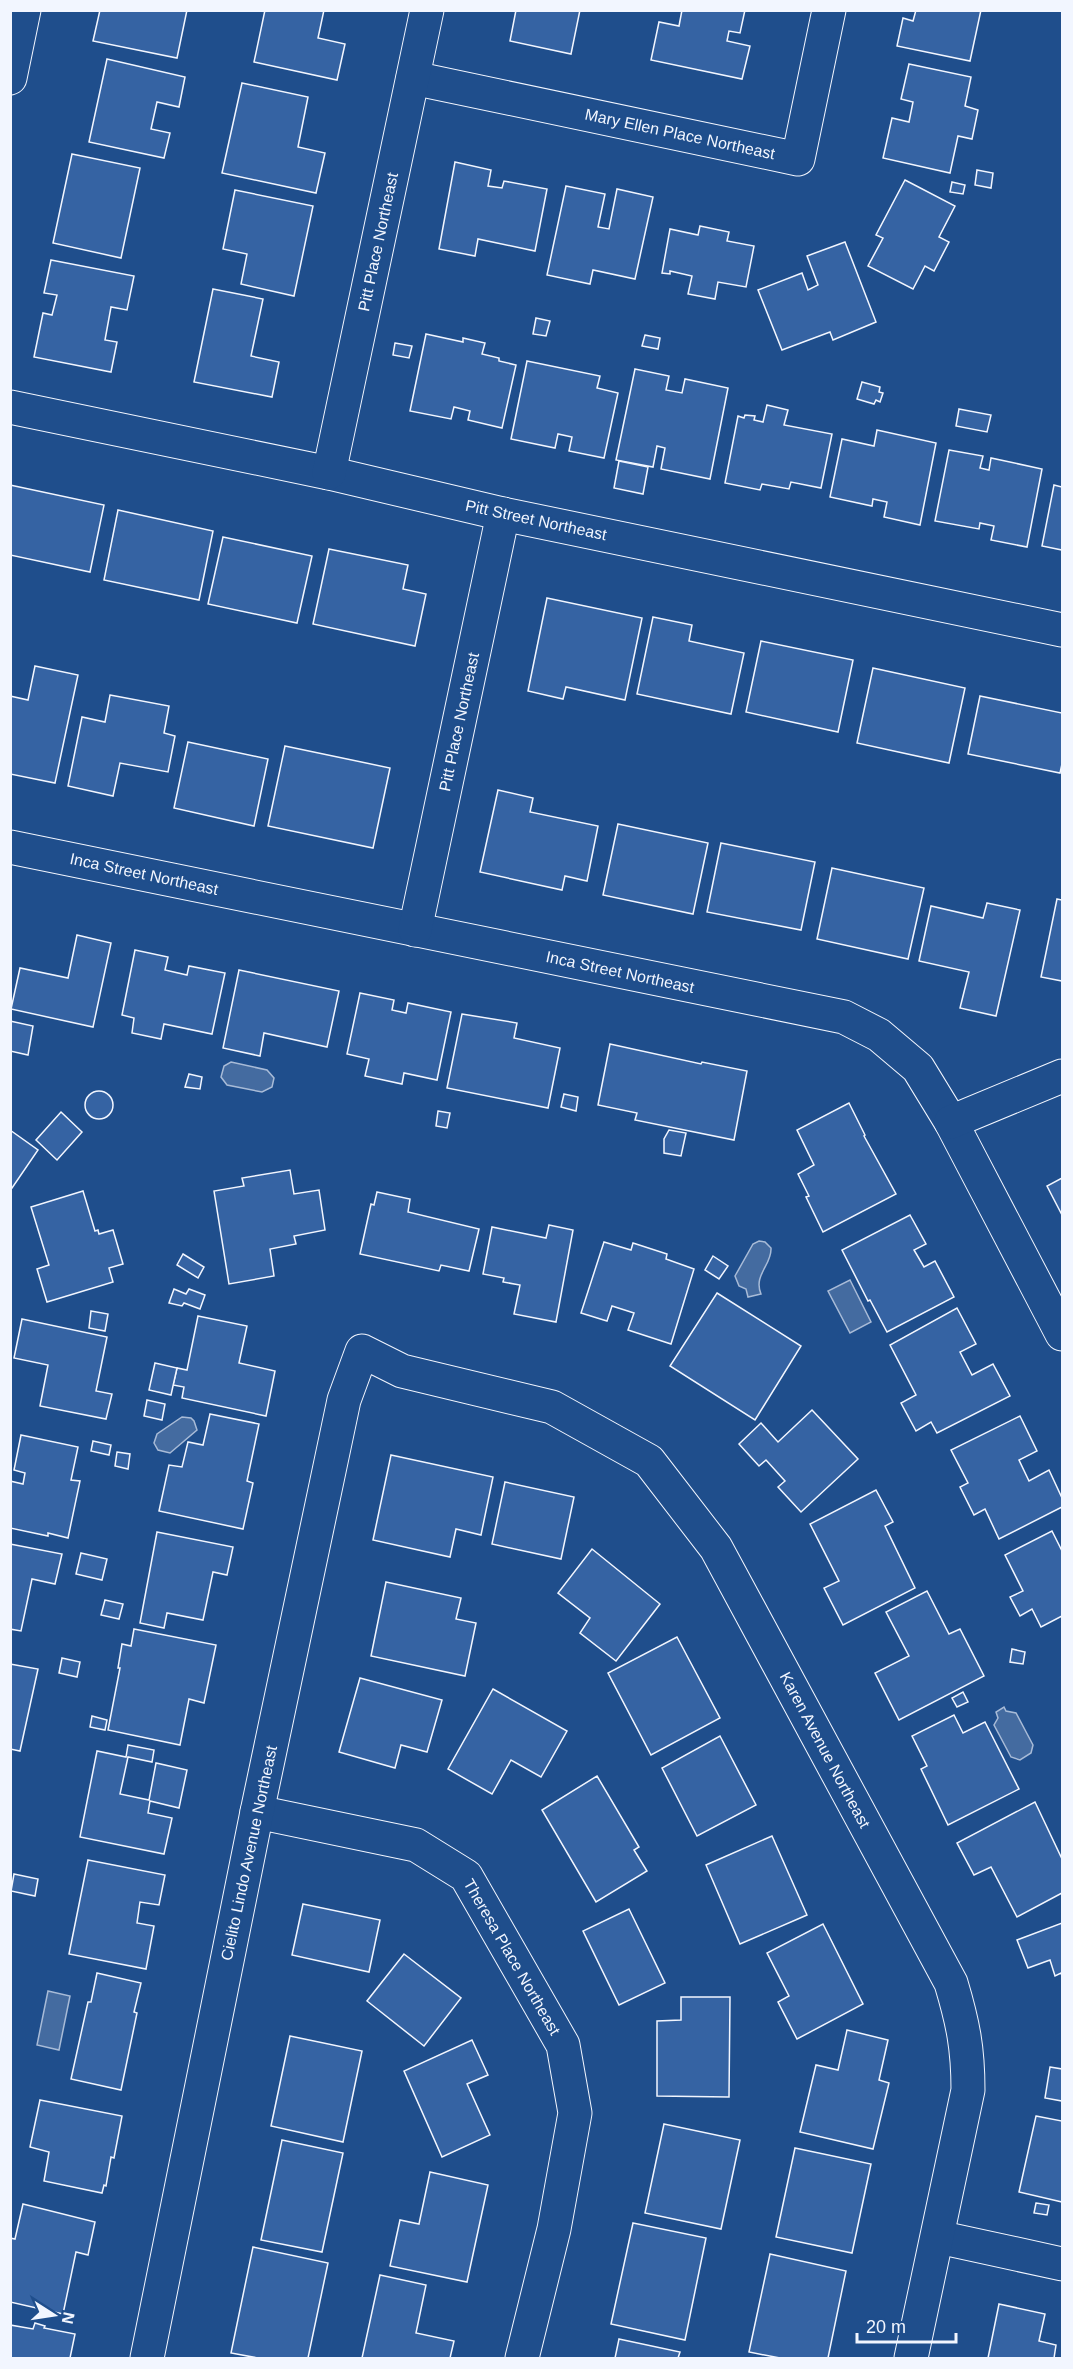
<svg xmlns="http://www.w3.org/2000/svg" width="1073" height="2369" viewBox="0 0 1073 2369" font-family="Helvetica,sans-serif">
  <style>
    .water { fill: #446ba0; stroke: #a8bbd7; stroke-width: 1.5 }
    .building { fill: #3563a3; stroke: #f2f6ff; stroke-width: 1.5 }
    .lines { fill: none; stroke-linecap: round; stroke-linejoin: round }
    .minor-casing { stroke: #f2f6ff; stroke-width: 35 }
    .minor { stroke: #1f4e8c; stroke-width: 33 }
    .labels { text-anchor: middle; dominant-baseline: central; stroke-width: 4.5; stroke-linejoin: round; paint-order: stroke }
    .street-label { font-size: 16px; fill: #f2f6ff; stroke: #1f4e8c }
  </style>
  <rect width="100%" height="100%" fill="#1f4e8c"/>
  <!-- water -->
  <g class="water">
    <polygon points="231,1062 267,1070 274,1078 272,1087 262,1092 227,1085 221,1077 224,1066"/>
    <path d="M 759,1241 L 765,1242 L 771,1248 C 772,1265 753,1275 761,1294 L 748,1297 L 746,1289 L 739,1286 L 735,1276 L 753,1244 Z"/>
    <polygon points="850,1280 871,1322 850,1333 828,1291"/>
    <polygon points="182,1417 191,1418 194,1421 197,1430 170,1453 158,1450 154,1443 157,1434"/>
    <polygon points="1004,1707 1006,1711 1016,1713 1033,1745 1031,1753 1020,1760 1011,1757 994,1725 998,1718 996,1712"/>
    <polygon points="48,1991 70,1996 59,2050 37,2045"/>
  </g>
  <!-- building -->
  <g class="building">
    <polygon points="100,10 187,10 177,58 93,41"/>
    <polygon points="265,10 324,10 318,38 345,44 337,80 254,62"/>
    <polygon points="516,10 580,10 571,54 510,41"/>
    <polygon points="682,10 745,10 740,33 729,31 727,41 750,46 742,79 651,60 659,22 679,26"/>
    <polygon points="916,10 981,10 970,61 897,46 903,18 913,21"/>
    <polygon points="107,59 185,77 179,107 157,102 151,129 170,133 164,158 89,142"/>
    <polygon points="909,64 971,77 965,106 978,110 972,139 958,136 950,173 883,158 892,118 909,122 913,102 901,99"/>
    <polygon points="242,83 308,97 298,147 325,153 316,193 222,173"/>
    <polygon points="72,154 140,168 121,258 53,243"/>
    <polygon points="455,162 491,170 488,186 502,188 504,181 547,189 535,251 478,239 475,256 439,249"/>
    <polygon points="977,170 993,173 991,188 975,185"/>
    <polygon points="905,180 955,206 939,237 949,242 934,271 925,266 913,289 868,266 883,238 876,235"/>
    <polygon points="952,182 965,185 963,194 950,192"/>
    <polygon points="566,186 605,194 598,227 609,229 617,189 653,197 635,279 593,270 590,284 547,275"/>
    <polygon points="235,190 313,206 294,296 241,284 247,254 223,249"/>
    <polygon points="700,226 729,232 727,241 754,246 746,287 718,282 715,299 688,294 692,276 670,271 670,274 662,273 670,229 698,235"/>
    <polygon points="845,242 876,322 833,340 830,332 782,350 758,290 802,273 808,290 818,285 807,256"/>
    <polygon points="51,260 134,276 127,310 111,307 105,340 117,342 111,372 34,357 43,313 52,315 57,295 44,293"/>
    <polygon points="213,289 263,299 251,356 279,362 272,397 194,382"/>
    <polygon points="536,318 550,321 546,336 533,334"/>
    <polygon points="426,334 463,342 463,338 485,343 482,354 499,358 499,361 516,365 502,428 468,420 470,411 454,407 451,419 410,411"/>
    <polygon points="645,335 660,338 658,349 642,346"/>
    <polygon points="395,343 412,346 409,358 393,355"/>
    <polygon points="527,361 600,376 597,388 618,393 604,458 569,451 572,437 558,434 555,448 511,439"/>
    <polygon points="635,369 669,376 666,390 682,393 685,379 728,388 710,479 661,469 665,448 657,446 653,467 616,460"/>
    <polygon points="862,382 880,387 879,392 883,393 880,402 876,400 874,404 857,399"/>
    <polygon points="767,405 788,410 784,425 832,434 821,488 791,482 789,489 762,484 760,490 725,483 738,416 744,418 745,415 755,416 754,420 763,422"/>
    <polygon points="959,409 991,415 987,432 956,426"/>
    <polygon points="877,430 936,443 920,525 884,517 887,502 873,499 872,506 830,497 842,439 874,446"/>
    <polygon points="949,450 983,456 980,468 989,470 991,458 1042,469 1027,547 991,540 994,526 980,523 979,529 935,521"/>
    <polygon points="619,461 648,467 643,494 614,488"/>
    <polygon points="10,485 104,505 90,572 10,555"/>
    <polygon points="1054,485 1062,487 1062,550 1042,546"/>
    <polygon points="118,510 213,531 199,600 104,580"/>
    <polygon points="223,537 312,556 297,623 208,604"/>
    <polygon points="329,549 408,565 403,589 426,594 415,646 313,624"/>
    <polygon points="547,598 642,618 625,700 566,687 563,699 528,691"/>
    <polygon points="653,617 692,625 689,641 744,653 731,714 637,694"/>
    <polygon points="761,641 853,660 838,732 746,712"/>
    <polygon points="35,666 78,675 55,783 10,774 10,696 28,700"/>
    <polygon points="873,668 965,688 949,763 857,743"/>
    <polygon points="110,695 169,706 164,733 175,736 168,772 120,763 113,796 68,786 82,717 105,722"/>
    <polygon points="980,696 1062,713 1062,764 1060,773 968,754"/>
    <polygon points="188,742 268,759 254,826 174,808"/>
    <polygon points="285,746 390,768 373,848 268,826"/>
    <polygon points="498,790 533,798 530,812 598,826 587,881 565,876 562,890 480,872"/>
    <polygon points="618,824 708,843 693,914 603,895"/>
    <polygon points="721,843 815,862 801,930 707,912"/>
    <polygon points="832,868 924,888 908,959 817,939"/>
    <polygon points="1057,899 1062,900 1062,981 1041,977"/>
    <polygon points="987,903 1020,910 996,1016 960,1008 969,972 919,961 931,906 983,918"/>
    <polygon points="77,935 111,943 93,1027 11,1009 20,968 68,978"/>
    <polygon points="135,950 168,957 165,970 187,975 189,966 225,973 212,1034 164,1024 161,1039 132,1033 134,1018 122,1015"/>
    <polygon points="239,970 339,991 327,1047 264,1033 260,1056 223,1048"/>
    <polygon points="360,993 394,1000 392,1010 406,1013 408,1003 451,1012 437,1080 404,1073 402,1084 365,1076 369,1059 347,1054"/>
    <polygon points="462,1014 517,1023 514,1038 560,1048 548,1108 447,1088"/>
    <polygon points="10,1021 33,1026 28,1055 10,1051"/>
    <polygon points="610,1044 701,1064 702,1062 747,1071 734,1140 635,1120 637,1113 598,1105"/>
    <polygon points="189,1074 202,1077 200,1089 185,1087"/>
    <circle cx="99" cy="1105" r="14"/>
    <polygon points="564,1094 578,1097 576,1111 561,1107"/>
    <polygon points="849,1103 865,1135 864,1136 896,1194 823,1232 806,1197 809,1196 798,1174 814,1165 797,1130"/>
    <polygon points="438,1111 450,1113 447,1128 436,1126"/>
    <polygon points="61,1112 82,1132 57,1160 36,1140"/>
    <polygon points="10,1130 38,1150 12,1188 10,1187"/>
    <polygon points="669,1130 686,1133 681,1156 664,1153 664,1139"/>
    <polygon points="290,1170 294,1194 319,1190 325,1230 294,1236 296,1244 270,1249 274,1276 229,1284 214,1191 244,1186 242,1178"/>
    <polygon points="1062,1178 1062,1215 1047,1186"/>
    <polygon points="83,1191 95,1231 98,1230 99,1234 113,1230 123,1264 109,1268 113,1282 47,1302 37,1269 49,1265 31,1207"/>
    <polygon points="377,1192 410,1199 408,1212 479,1229 469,1271 441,1265 439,1271 360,1254 371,1204 374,1205"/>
    <polygon points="910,1215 926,1244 914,1250 924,1267 935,1261 954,1297 887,1332 870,1300 868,1301 842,1250"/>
    <polygon points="549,1225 573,1230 556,1322 514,1314 520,1285 503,1282 504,1278 483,1274 492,1227 546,1238"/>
    <polygon points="604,1242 631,1250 633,1243 667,1254 666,1259 694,1269 671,1344 628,1330 634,1313 612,1306 607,1321 581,1313"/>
    <polygon points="183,1254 204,1267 198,1278 177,1265"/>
    <polygon points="713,1256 728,1266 719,1279 705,1270"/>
    <polygon points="174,1289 186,1294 189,1289 205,1295 200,1309 184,1303 182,1306 169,1303"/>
    <polygon points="717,1293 801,1346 755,1420 670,1366"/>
    <polygon points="957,1308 976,1344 960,1352 972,1375 993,1364 1010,1396 937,1433 931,1422 916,1431 901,1403 916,1395 890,1345"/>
    <polygon points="91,1311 108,1314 105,1331 89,1328"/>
    <polygon points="198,1316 247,1326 239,1363 275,1371 266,1416 182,1398 184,1387 173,1385 177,1368 187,1370"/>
    <polygon points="22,1319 107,1337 96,1391 112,1394 106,1419 40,1406 48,1365 14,1358"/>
    <polygon points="155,1363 177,1368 171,1395 149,1390"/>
    <polygon points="147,1400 165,1404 162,1420 144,1416"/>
    <polygon points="812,1410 858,1459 801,1512 778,1487 785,1481 766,1460 759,1466 739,1444 761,1423 778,1442"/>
    <polygon points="210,1414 259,1424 247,1481 253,1483 243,1529 159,1511 169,1465 182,1467 188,1442 203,1445"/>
    <polygon points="1020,1416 1037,1451 1019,1460 1029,1481 1049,1470 1062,1498 1062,1507 999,1539 985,1509 974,1515 960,1487 968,1483 951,1450"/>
    <polygon points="21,1435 78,1447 71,1480 80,1481 68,1538 48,1533 48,1536 10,1528 10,1481 23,1484 25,1473 14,1470"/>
    <polygon points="93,1441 111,1445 109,1455 91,1451"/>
    <polygon points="117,1452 130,1454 128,1469 115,1466"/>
    <polygon points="391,1455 493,1477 481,1535 456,1529 450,1557 373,1540"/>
    <polygon points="505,1482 574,1497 561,1559 492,1544"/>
    <polygon points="876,1490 893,1522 885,1526 915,1588 843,1625 824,1588 839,1581 810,1524"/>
    <polygon points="1052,1531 1062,1551 1062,1616 1041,1627 1032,1609 1020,1616 1010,1597 1023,1591 1005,1555"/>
    <polygon points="157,1532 233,1547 227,1575 213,1572 203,1620 167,1613 164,1628 140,1623"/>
    <polygon points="10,1544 62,1554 55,1584 32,1579 21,1631 10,1629"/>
    <polygon points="592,1549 660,1604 616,1661 580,1633 590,1618 558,1593"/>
    <polygon points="81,1553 107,1559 102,1580 76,1574"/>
    <polygon points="386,1582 461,1598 456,1619 476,1623 465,1676 371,1656"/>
    <polygon points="927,1591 949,1634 960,1629 984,1676 899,1720 875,1673 909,1656 886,1612"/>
    <polygon points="105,1600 123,1604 119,1619 101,1615"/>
    <polygon points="134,1629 216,1645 204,1703 189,1699 180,1745 108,1730 120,1668 118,1668 122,1644 131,1646"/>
    <polygon points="677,1637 720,1718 651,1755 608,1673"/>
    <polygon points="1012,1649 1025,1652 1023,1664 1010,1662"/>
    <polygon points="62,1658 80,1662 77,1677 59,1673"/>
    <polygon points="10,1664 38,1669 20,1751 10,1749"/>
    <polygon points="360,1678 442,1700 427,1752 401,1745 395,1768 339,1752"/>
    <polygon points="493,1689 567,1731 541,1777 511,1760 492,1794 448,1769"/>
    <polygon points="963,1692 968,1702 957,1707 952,1698"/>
    <polygon points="954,1715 963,1733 985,1722 1019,1789 948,1825 921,1769 927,1766 912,1736"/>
    <polygon points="92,1716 107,1720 105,1730 90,1727"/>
    <polygon points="720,1736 756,1805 697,1836 662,1768"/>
    <polygon points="128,1745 154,1750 152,1762 128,1757 120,1794 149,1800 156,1763 187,1770 179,1808 150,1801 148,1813 172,1818 164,1854 80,1837 97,1751 126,1757"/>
    <polygon points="597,1776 639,1847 634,1850 647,1871 596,1902 542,1810"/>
    <polygon points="1035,1802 1062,1859 1062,1893 1017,1917 991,1867 974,1875 957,1843"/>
    <polygon points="772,1836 807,1915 740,1944 706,1865"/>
    <polygon points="88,1860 165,1875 159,1905 140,1902 137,1923 154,1926 146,1969 69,1954"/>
    <polygon points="14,1874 38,1879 35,1896 11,1891"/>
    <polygon points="303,1904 380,1920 369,1972 292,1955"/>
    <polygon points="629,1909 665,1983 619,2005 583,1931"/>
    <polygon points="1062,1923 1062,1976 1061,1973 1055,1976 1050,1960 1028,1968 1017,1940"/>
    <polygon points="823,1924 863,2004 797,2039 778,2002 789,1996 767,1953"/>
    <polygon points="404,1954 461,1998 424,2046 367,2001"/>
    <polygon points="97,1973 141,1983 134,2012 137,2013 121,2090 71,2079 88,2002 91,2002"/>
    <polygon points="681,1997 730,1997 729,2097 657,2096 657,2021 681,2020"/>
    <polygon points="847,2030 888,2040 879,2080 889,2083 873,2149 800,2132 816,2065 838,2070"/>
    <polygon points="290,2036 362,2051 343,2142 271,2126"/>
    <polygon points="472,2040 488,2075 467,2084 490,2135 442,2157 404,2071"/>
    <polygon points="1050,2067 1062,2069 1062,2101 1045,2098"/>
    <polygon points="40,2100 122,2116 114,2158 111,2157 106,2186 104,2185 102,2193 44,2181 49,2152 30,2147"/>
    <polygon points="1036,2116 1062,2121 1062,2202 1019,2192"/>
    <polygon points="664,2124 740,2140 721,2229 645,2213"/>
    <polygon points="282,2140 343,2153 322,2252 261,2240"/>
    <polygon points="795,2148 871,2164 852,2253 776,2237"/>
    <polygon points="430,2172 488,2185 467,2282 390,2266 400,2220 419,2224"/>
    <polygon points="1036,2203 1049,2205 1047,2215 1034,2213"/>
    <polygon points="23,2204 95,2222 88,2255 76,2252 63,2314 10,2302 10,2238 15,2239"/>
    <polygon points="633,2223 706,2238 685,2340 611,2324"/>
    <polygon points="253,2247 328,2263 308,2358 258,2358 231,2353"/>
    <polygon points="770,2254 846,2271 828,2358 780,2358 749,2352"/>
    <polygon points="380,2275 426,2285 416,2333 454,2341 450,2358 362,2358"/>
    <polygon points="999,2304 1045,2314 1039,2341 1056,2345 1054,2358 988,2358"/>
    <polygon points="35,2323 45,2326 44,2328 75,2334 70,2358 10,2358 10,2325 33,2329"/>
    <polygon points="619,2339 680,2352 678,2358 615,2358"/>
  </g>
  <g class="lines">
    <defs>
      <g id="minor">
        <polyline points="10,78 24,10"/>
        <polyline points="413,78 798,159 829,10"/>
        <polyline points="10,407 329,473 503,514 1062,630"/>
        <polyline points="329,473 427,10"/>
        <polyline points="10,847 844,1017 879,1035 918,1068 951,1122 1062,1334"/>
        <polyline points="415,930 503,514"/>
        <polyline points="951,1122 1062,1076"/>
        <polyline points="257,1812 416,1845 466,1876 563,2045 575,2113 554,2229 522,2358"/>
        <polyline points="938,2237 1062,2264"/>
        <path d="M 147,2358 L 257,1812 L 344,1400 L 362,1351 L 402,1371 L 552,1407 L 649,1461 L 716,1548 L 951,1983 C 963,2023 968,2048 968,2090 L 911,2358"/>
      </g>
    </defs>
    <!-- minor casing -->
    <use href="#minor" class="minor-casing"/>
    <!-- minor -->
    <use href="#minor" class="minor"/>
  </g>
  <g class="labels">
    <!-- street labels -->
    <g class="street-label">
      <text transform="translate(680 134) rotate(12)">Mary Ellen Place Northeast</text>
      <text transform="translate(378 242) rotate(-78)">Pitt Place Northeast</text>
      <text transform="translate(536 520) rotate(12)">Pitt Street Northeast</text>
      <text transform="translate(459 722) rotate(-78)">Pitt Place Northeast</text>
      <text transform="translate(144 874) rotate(12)">Inca Street Northeast</text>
      <text transform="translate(620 972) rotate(12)">Inca Street Northeast</text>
      <text transform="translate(825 1750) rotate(62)">Karen Avenue Northeast</text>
      <text transform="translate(249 1853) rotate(-78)">Cielito Lindo Avenue Northeast</text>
      <text transform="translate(512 1957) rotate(60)">Theresa Place Northeast</text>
    </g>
  </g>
  <!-- border -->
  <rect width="1073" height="2369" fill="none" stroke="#f2f6ff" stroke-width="24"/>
  <!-- north arrow -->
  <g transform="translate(54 2315) rotate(102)" stroke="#1f4e8c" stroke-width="4.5" paint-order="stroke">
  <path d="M0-4.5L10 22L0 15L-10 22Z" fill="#f2f6ff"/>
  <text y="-9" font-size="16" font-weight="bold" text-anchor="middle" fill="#f2f6ff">N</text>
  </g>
  <!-- scale -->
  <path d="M857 2333v9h99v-9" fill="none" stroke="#f2f6ff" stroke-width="3"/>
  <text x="866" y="2333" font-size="18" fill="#f2f6ff" stroke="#1f4e8c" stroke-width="4.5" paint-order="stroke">20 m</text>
</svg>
